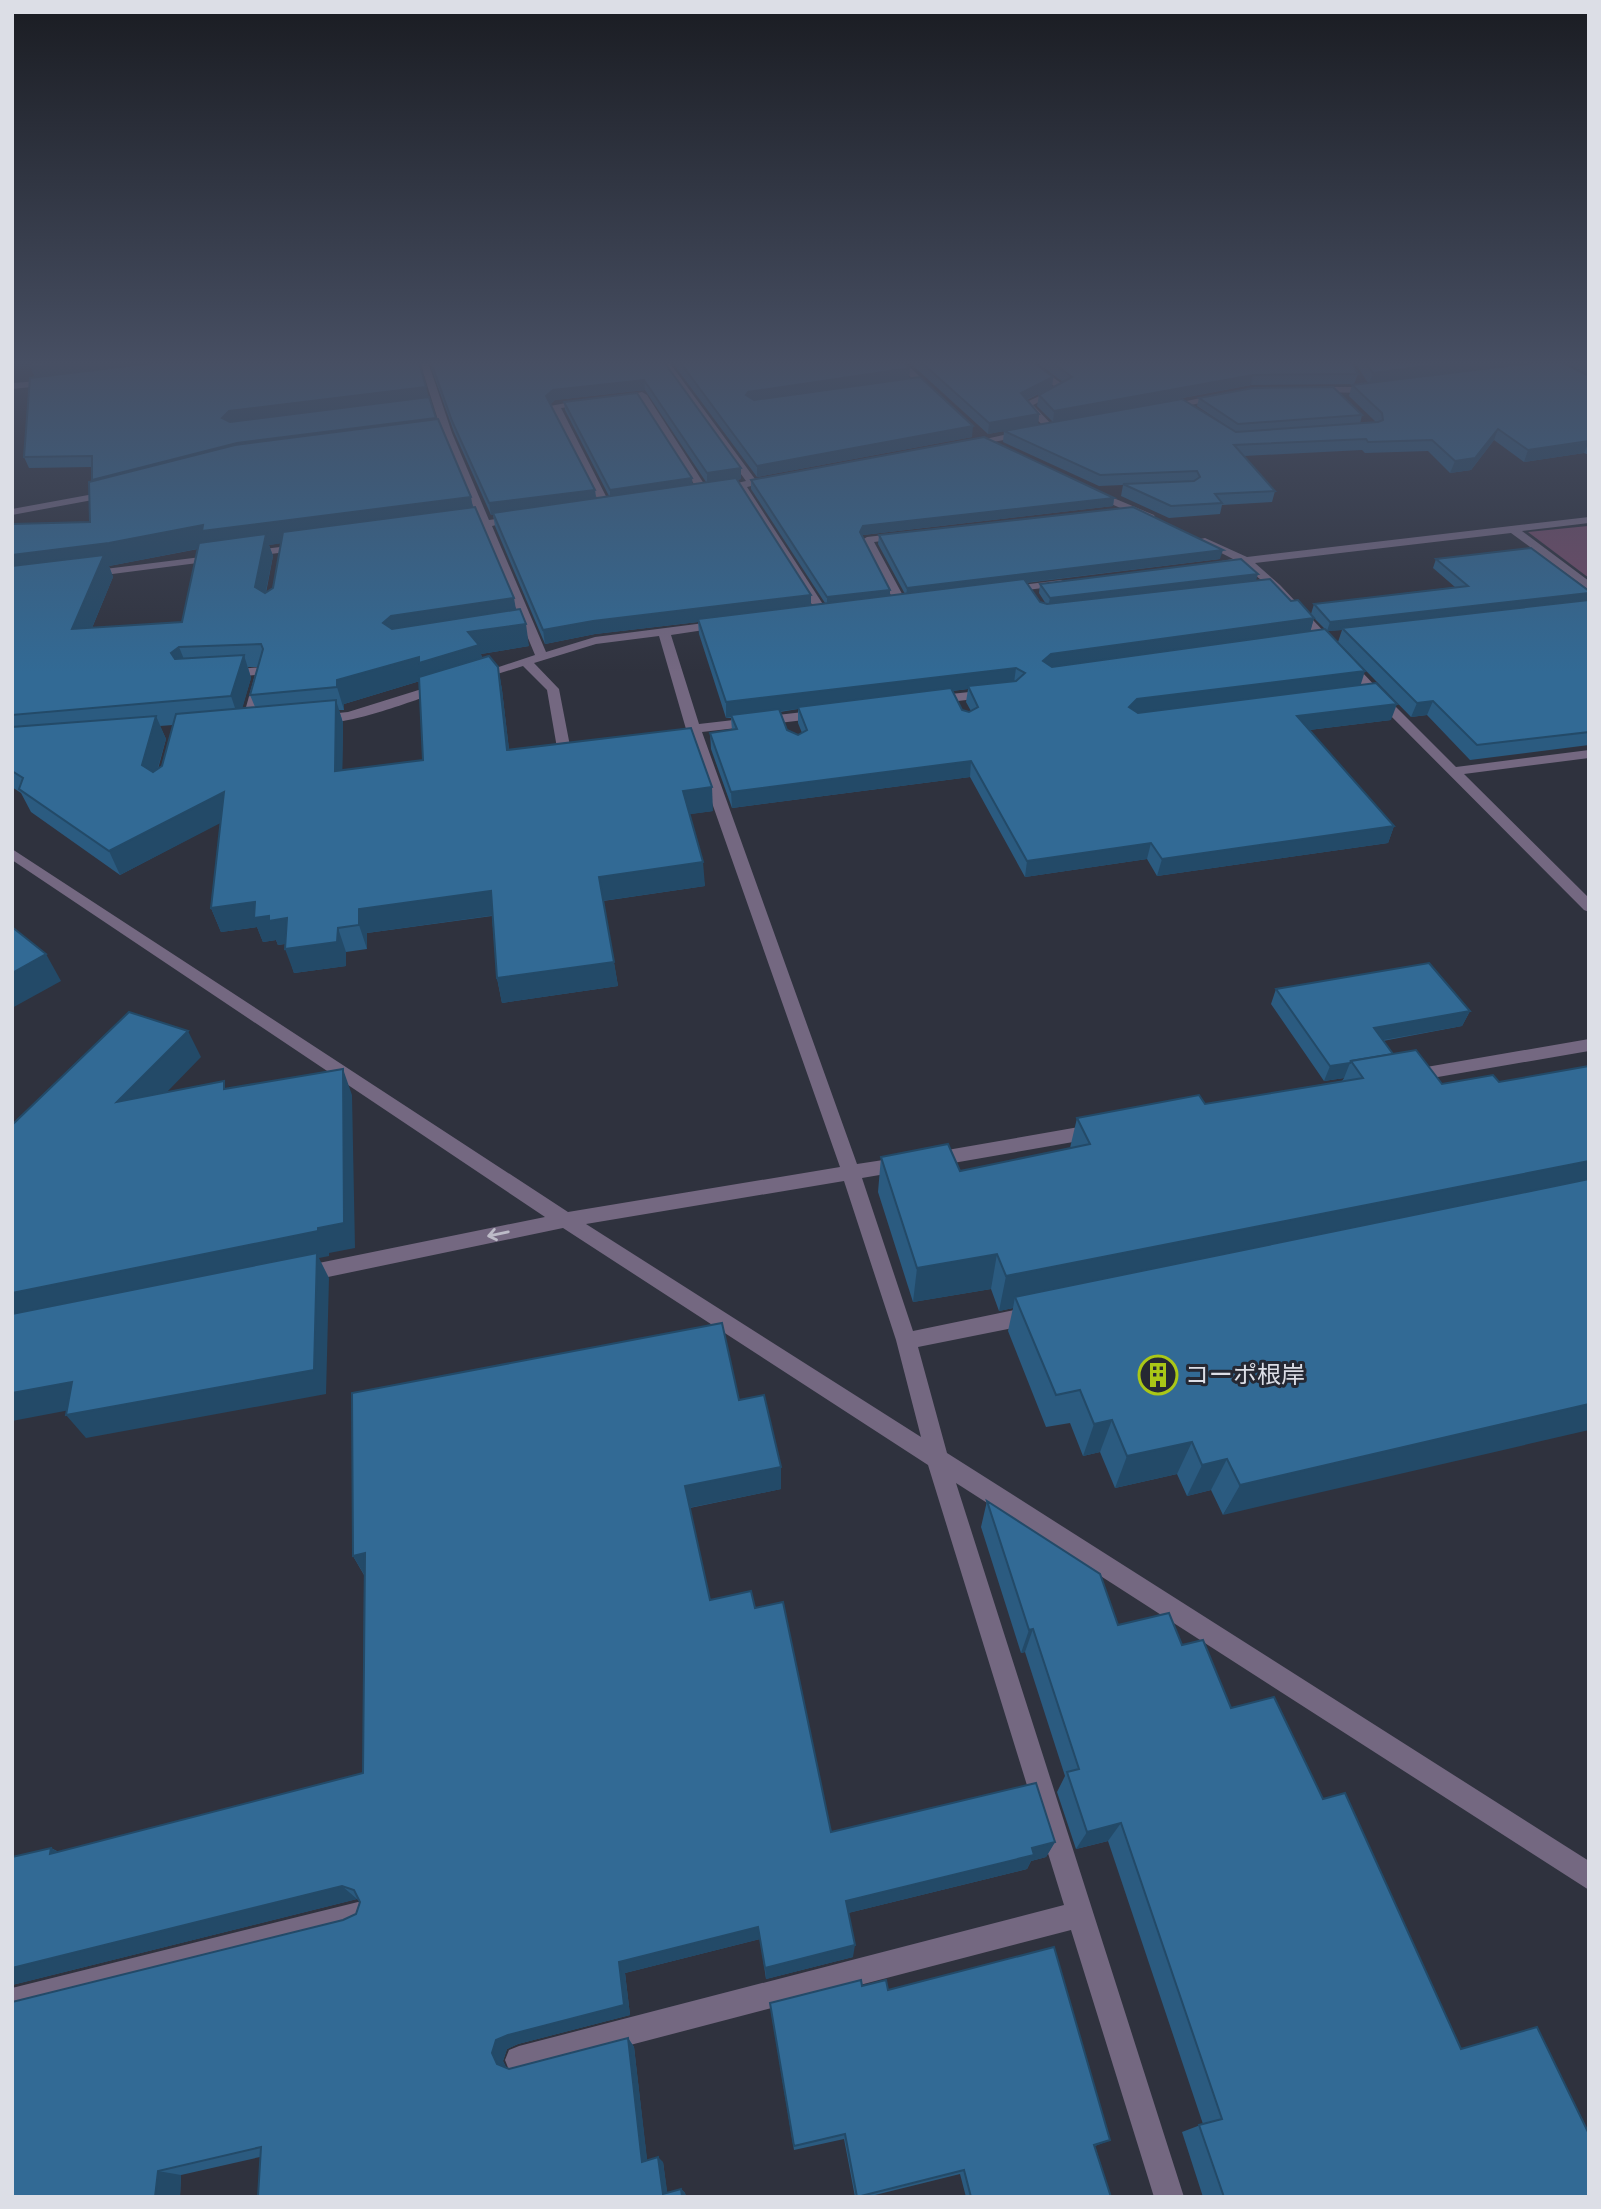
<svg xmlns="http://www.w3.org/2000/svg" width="1601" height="2209" viewBox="0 0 1601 2209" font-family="'DejaVu Sans','Noto Sans JP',sans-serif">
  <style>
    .green { fill: #724c68 }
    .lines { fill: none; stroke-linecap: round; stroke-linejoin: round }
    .minor { fill: #746881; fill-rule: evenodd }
    .wall { fill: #2b5b80; fill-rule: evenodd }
    .shaded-wall { fill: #234a68 }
    .building { fill: #326a95; stroke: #234a68; stroke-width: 2 }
    .oneway { stroke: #bdbbc8 }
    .labels { text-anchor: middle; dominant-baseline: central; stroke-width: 6; stroke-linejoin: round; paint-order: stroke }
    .poi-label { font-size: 24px; fill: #dcdee6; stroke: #252833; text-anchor: start }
  </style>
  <rect width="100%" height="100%" fill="#2f323e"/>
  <!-- green -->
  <polygon class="green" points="1589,526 1589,578 1528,532 1588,526"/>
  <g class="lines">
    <!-- minor -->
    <g class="minor">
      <path d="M 420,362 L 428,362 L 452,433 L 489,520 L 516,516 L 521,519 L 492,526 L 546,652 L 595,637 L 720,621 L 726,625 L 724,627 L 671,635 L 699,724 L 821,710 L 827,714 L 821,718 L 702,732 L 857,1164 L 903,1157 L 909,1159 L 912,1164 L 909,1169 L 903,1171 L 862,1178 L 913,1331 L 1033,1306 L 1040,1309 L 1043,1315 L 1040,1321 L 1033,1324 L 918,1347 L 947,1453 L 1589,1861 L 1589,1890 L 956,1483 L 1184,2197 L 1154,2197 L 1071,1930 L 519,2074 L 509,2070 L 505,2060 L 509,2050 L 519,2046 L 1064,1905 L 928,1465 L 563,1228 L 304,1282 L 297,1280 L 294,1274 L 297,1268 L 304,1266 L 545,1217 L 12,860 L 12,849 L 568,1212 L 840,1167 L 686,729 L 659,636 L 596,644 L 534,663 L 559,689 L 570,746 L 587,748 L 587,754 C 576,757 565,757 557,748 L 547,690 L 523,666 L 478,680 L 472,676 L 535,655 L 482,527 L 460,530 L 455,527 L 479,521 L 442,433 ZM 844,1181 L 896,1340 L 921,1437 L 586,1224 Z"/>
      <polygon points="660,362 669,362 755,479 775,476 780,479 747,487 828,612 826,614 818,614 738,488 720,491 715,488 746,481"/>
      <polygon points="896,362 905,362 935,392 935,396 929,396"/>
      <polygon points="1021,362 1031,362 1068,388 1033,405 1054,427 1054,431 1048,431 1022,404 1057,388"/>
      <polygon points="1558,362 1584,362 1542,370 1538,367"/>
      <polygon points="55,380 55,384 52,385 12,389 12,383"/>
      <polygon points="1313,387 1372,387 1376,390 1372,393 1310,392 1309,390"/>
      <polygon points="642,392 647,395 708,490 707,492 699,492 639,398 615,402 610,399"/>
      <polygon points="1219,394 1224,397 1222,399 1164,410 1159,407"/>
      <polygon points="587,399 592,402 590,404 561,408 611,506 606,509 601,506 550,406"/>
      <polygon points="1026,430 1031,433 1029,435 968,447 963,444"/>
      <polygon points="1092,489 1154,515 1155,517 1146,519 1088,494 1087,492"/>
      <polygon points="110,491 114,492 114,496 12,515 12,509"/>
      <polygon points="1589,517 1589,523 1522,531 1589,581 1589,590 1511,533 1255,563 1280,585 1378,689 1456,767 1589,750 1589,758 1464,774 1589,898 1589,912 1584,910 1370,695 1272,589 1243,565 1216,566 1216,562 1233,559 1196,540 1205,538 1247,557"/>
      <polygon points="901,533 905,534 905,538 874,542 907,603 901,606 895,603 862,540 867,537"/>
      <polygon points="304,544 308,545 308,549 248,557 243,554 248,551"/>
      <polygon points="217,555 221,556 221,560 89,577 83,574 89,571"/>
      <polygon points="1061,580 1067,583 1065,585 1005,593 999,590 1005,587"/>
      <polygon points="262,667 268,671 253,725 252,728 242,728 241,725 255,675 226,678 220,674 226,670"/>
      <path d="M 441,683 L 445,684 L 445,690 C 422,697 331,734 313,719 L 319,715 L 348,712 Z"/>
      <polygon points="988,690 992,691 992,697 932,704 926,700 932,696"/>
      <polygon points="1589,1039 1589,1051 1409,1082 1400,1076 1409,1070"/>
      <polygon points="1096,1124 1102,1126 1105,1131 1102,1136 1096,1138 930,1167 924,1165 921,1160 924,1155 930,1153"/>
      <polygon points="358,1902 368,1906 372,1916 368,1926 358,1930 12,2016 12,1988"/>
    </g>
  </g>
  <!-- wall -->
  <g class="wall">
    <path d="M 429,362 L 664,362 L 741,479 L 737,480 L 811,605 L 825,603 L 751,489 L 751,480 L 1114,498 L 1113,506 L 863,535 L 862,536 L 890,590 L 890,596 L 905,594 L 878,544 L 879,535 L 1220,559 L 1026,583 L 1040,602 L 1046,604 L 1039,593 L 1040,584 L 1256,581 L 1311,614 L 1314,604 L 1455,587 L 1433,568 L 1436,559 L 1589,591 L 1588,600 L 1589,600 L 1589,745 L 1470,760 L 1427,715 L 1411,717 L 1338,642 L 1342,630 L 1327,631 L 1314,618 L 1310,631 L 1360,685 L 1391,720 L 1309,730 L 1394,826 L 1388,843 L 1157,876 L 1147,859 L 1025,877 L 970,777 L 732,808 L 711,749 L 710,733 L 732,730 L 731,718 L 726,718 L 699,634 L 698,622 L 595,634 L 545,644 L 495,526 L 493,515 L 491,515 L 454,432 ZM 645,390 L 706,482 L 692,484 L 564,402 L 565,410 L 609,496 L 596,498 L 595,490 L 550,404 L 555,400 ZM 968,689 L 966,702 L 971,711 L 969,712 L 962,710 L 952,691 ZM 798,709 L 798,723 L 802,733 L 798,735 L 787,730 L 780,712 Z"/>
    <polygon points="672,362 904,362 910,368 909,378 972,437 757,477"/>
    <polygon points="909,362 1033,362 1053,377 1052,387 1027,400 1039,414 1038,425 1053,422 1037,406 1039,395 1063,382 1036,362 1351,362 1358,374 1354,384 1251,385 1078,418 1236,432 1197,406 1199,398 1362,415 1360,424 1377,423 1349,396 1352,385 1368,383 1355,362 1533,362 1478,370 1572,367 1574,362 1589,362 1589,455 1584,453 1524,462 1494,440 1471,470 1450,473 1428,451 1365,453 1362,450 1244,456 1275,491 1272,502 1222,505 1220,514 1169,518 1121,496 1123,485 1099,486 1003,442 1004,431 988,434"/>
    <path d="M 31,367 L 428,397 L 516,610 L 529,646 L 481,654 L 482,658 L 498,667 L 502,690 L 509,750 L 713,811 L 689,814 L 705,886 L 603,901 L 618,986 L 502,1003 L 497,978 L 492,916 L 367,933 L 367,949 L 346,952 L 346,966 L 294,973 L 285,944 L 278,945 L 276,940 L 263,942 L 257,927 L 221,932 L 211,908 L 221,822 L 120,875 L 31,812 L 21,793 L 12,787 L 12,524 L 90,522 L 93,481 L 92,467 L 29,468 L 24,457 L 35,377 ZM 281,543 L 273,588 L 266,593 L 273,556 L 269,545 ZM 198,549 L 182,622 L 92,628 L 113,577 L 109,566 ZM 248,667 L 258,667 L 250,695 L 255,707 L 242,708 L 251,678 ZM 420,681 L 423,760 L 342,770 L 343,723 L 339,710 L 344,710 L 344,704 ZM 173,725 L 162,766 L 158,769 L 166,739 L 160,726 Z"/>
    <polygon points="1276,989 1470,1011 1462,1026 1383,1041 1393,1054 1442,1084 1493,1075 1223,1515 1211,1490 1187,1496 1177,1474 1115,1488 1100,1452 1083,1456 1070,1423 1046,1427 1008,1331 1013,1308 999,1311 991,1289 913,1302 878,1192 881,1157 960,1171 1070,1148 1077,1118 1205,1104 1342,1081 1344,1078 1324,1081 1271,1004"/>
    <polygon points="739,1400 781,1489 690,1508 710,1600 755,1608 831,1832 1055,1842 1046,1857 1031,1861 1027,1869 848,1913 853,1957 766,1979 760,1939 625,1973 630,2015 518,2044 507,2049 503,2061 506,2067 509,2069 628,2038 634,2047 647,2161 663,2162 667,2193 681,2189 685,2193 686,2197 260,2157 181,2175 180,2197 12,2197 343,1920 356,1914 360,1902 357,1899 12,1985 12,1857 51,1848 59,1852 363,1773 364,1575 353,1556"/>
    <polygon points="987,1501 1118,1625 1182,1645 1231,1708 1323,1799 1461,2049 1589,2197 1203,2197 1182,2132 1203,2124 1108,1841 1076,1849 1057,1792 1065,1776 1025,1652 1021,1653 981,1527"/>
    <polygon points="862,1986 888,1990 1110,2140 1095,2146 1111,2197 966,2197 960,2174 867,2197 855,2197 844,2139 794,2150 771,2011"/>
  </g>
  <!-- shaded-wall -->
  <g class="shaded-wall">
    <polygon points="75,362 174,362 35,378 31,367"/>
    <polygon points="1457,362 1533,362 1369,384 1373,373"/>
    <polygon points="910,368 909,378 749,402 746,395 748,392"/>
    <polygon points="1253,375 1251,385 1053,422 1054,411"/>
    <polygon points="1053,377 1052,387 1019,403 1021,393"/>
    <polygon points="644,380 645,390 555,400 548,407 546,396 553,390"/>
    <polygon points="426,387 429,398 226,429 222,418 229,411"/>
    <polygon points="1039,414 1038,425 988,434 989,423"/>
    <polygon points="436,418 438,429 92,480 237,443"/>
    <polygon points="973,426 972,437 757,477 757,466"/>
    <polygon points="1498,429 1494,440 1471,470 1450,473 1455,461"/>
    <polygon points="1589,442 1584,453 1524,462 1528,450"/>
    <polygon points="741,468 741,479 707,484 707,473"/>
    <polygon points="692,478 693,487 610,499 610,490"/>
    <polygon points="595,490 596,502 491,515 489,503"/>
    <polygon points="471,497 475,518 269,545 273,556 262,610 207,547 109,566 113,577 82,652 12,578 12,555 203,525"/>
    <polygon points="1114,498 1113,506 863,535 860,541 860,532 863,526"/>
    <polygon points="1223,550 1220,559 906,597 907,588"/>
    <polygon points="1258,574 1255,584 1048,607 1050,598"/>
    <polygon points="890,590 890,599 827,606 827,597"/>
    <polygon points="1589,593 1589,597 1587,602 1342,628 1342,630 1327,631 1330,622"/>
    <polygon points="811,595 811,609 698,619 698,622 595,634 545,644 543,630 593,621"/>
    <polygon points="514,598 518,621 397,638 383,623 391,616"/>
    <polygon points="1314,618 1310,633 1049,669 1043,661 1051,654"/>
    <polygon points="526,624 529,646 481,654 484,668 423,680 344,704 344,710 337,687 337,680 468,632"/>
    <polygon points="179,647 188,669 179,675 171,653"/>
    <polygon points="244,655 251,678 239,720 231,696"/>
    <polygon points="498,667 502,690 512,774 507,750"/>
    <polygon points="1016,668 1014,683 968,686 968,689 799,709 798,707 798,709 732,717 731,715 731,717 726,718 726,702"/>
    <polygon points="1365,671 1360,687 1134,715 1129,707 1137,699"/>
    <polygon points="336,700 343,723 342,795 335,771"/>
    <polygon points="1433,701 1427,715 1411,717 1417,703"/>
    <polygon points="1397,704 1391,720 1292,732 1297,716"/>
    <polygon points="156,716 166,739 152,788 142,765"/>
    <polygon points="971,761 970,777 732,808 731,792"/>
    <polygon points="712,787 713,811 685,815 683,791"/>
    <polygon points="224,792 234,816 120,875 109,851"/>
    <polygon points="1394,826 1388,843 1157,876 1162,859"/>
    <polygon points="1151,843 1147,859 1025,877 1027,861"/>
    <polygon points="703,862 705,886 602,901 599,877"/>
    <polygon points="491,891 496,915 367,933 367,949 359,925 359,909"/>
    <polygon points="255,902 269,916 287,918 296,942 278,945 276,940 263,942 257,927 221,932 211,908"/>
    <polygon points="338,928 346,952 346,966 294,973 285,949"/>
    <polygon points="46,954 61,981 12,1008 12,973"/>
    <polygon points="614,962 618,986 502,1003 497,978"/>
    <polygon points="1470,1011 1462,1026 1367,1043 1374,1028"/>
    <polygon points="188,1031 201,1057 132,1128 117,1102"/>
    <polygon points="1350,1063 1344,1078 1324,1081 1330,1066"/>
    <polygon points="343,1069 352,1095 355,1248 329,1253 329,1256 319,1258 329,1278 326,1394 86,1438 66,1415 314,1370 12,1321 12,1293"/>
    <polygon points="1589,1161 1589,1191 1015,1297 1013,1308 999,1311 1006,1276"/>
    <polygon points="997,1254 991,1289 913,1302 917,1268"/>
    <polygon points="72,1382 91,1406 12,1421 12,1393"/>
    <polygon points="1589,1404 1589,1430 1223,1515 1240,1485"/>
    <polygon points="1112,1420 1100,1452 1083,1456 1094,1424"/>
    <polygon points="1192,1442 1177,1474 1115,1488 1127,1456"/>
    <polygon points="1227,1459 1211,1490 1187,1496 1202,1465"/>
    <polygon points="781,1467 781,1489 688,1508 685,1486"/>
    <polygon points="365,1553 365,1576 353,1556"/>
    <polygon points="1033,1629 1025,1652 1021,1653 1029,1630"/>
    <polygon points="1121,1823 1108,1841 1076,1849 1087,1832"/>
    <polygon points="1055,1842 1046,1857 1031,1861 1027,1869 844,1914 846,1901"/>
    <polygon points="51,1848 75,1862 50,1854"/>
    <polygon points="342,1886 357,1899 12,1985 12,1968"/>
    <polygon points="758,1927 760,1939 625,1973 630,2015 518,2044 507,2049 503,2061 508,2072 497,2064 492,2053 496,2040 619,1962"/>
    <polygon points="855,1945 853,1957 766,1979 765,1968"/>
    <polygon points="628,2038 634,2047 648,2167 642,2162"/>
    <polygon points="658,2157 663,2162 668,2197 663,2194"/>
    <polygon points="158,2171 181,2175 180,2197 155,2197"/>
    <polygon points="681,2189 685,2193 686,2197 682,2197"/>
  </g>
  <!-- building -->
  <g class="building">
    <polygon points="32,362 75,362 31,367"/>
    <polygon points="160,362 419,362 426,387 229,411 222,418 230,422 429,397 436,418 237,443 92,480 92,456 24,457 30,378"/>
    <polygon points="431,362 664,362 741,468 707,473 644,380 553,390 546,396 595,490 489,503 452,421"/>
    <polygon points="680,362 904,362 910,368 748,392 746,395 754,400 920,377 973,426 757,466"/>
    <polygon points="921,362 1033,362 1053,377 1021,393 1039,414 989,423"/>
    <polygon points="1052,362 1351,362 1358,374 1253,375 1054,411 1039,395 1072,377"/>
    <polygon points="1365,362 1457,362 1373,373"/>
    <polygon points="1540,362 1562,362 1589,376 1589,441 1528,450 1498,429 1475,458 1455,461 1432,440 1368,442 1366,439 1234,445 1275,491 1215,494 1222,503 1171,506 1123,484 1194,481 1200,477 1197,471 1100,475 1004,431 1182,399 1236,432 1378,422 1383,420 1382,413 1352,385"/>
    <polygon points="1333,387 1362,415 1238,424 1199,398 1253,388"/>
    <polygon points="637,393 692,478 610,490 564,402"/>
    <polygon points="438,419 471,497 202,531 203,525 109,543 12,555 12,524 90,522 89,482 235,445"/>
    <polygon points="984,437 1114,498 863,526 860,532 890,590 827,597 751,480"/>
    <polygon points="736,478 811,595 593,621 543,630 493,513"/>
    <polygon points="475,507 514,598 391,616 383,623 392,629 520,609 526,624 468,632 479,645 419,663 419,657 337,680 337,687 250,695 263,649 261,644 179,647 171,653 175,659 244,655 231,696 12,715 12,566 104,555 72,629 182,622 199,543 266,534 255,587 265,593 273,588 283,532"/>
    <polygon points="1133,507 1223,550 907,588 879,535"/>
    <polygon points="1531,548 1589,591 1589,593 1330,622 1314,604 1468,586 1436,559"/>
    <polygon points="1241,559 1258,574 1050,598 1040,584"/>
    <polygon points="1024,579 1040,602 1047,604 1270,579 1291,601 1298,600 1314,618 1051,654 1043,661 1052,667 1325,629 1365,671 1137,699 1129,707 1138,713 1376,683 1397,704 1297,716 1394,826 1162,859 1151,843 1027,861 971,761 731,792 710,733 737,729 731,715 779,709 787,730 798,735 807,730 798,707 951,688 962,710 969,712 978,707 968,686 1016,681 1025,673 1016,668 726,702 698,619"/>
    <polygon points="1589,600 1589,732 1477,745 1433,701 1417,703 1342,628"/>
    <polygon points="489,656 498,667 507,750 691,728 712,787 683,791 703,862 599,877 614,962 497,978 491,891 359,909 359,925 338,928 337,942 285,949 287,918 269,921 269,916 254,918 255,902 211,908 224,792 109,851 19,789 23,778 12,771 12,727 156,716 142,765 153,772 162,766 176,714 336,700 335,771 423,760 419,677"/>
    <polygon points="12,927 46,954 12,973"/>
    <polygon points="1429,963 1470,1011 1374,1028 1393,1054 1351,1061 1350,1063 1330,1066 1276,989"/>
    <polygon points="129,1012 188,1031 117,1102 224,1081 224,1089 343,1069 344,1223 318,1228 318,1231 12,1293 12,1125"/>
    <polygon points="1416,1050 1442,1084 1493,1075 1499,1082 1589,1066 1589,1161 1006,1276 997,1254 917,1268 881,1157 948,1144 960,1171 1090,1144 1077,1118 1199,1095 1205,1104 1363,1078 1351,1061"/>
    <polygon points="1589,1179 1589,1404 1240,1485 1227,1459 1202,1465 1192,1442 1127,1456 1112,1420 1094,1424 1080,1390 1056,1395 1015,1297"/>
    <polygon points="317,1253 314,1370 66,1415 72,1382 12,1393 12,1314"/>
    <polygon points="722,1323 739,1400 764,1395 781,1467 685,1486 710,1600 751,1591 755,1608 783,1602 831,1832 1036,1783 1055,1842 1032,1848 1034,1855 846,1901 855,1945 765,1968 758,1927 619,1962 624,2005 508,2035 496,2040 492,2053 497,2064 509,2069 628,2038 642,2162 658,2157 663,2194 681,2189 682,2197 258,2197 261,2147 158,2171 155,2197 12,2197 12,2002 343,1920 356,1914 360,1902 354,1890 342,1886 12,1968 12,1857 51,1848 50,1854 363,1773 365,1553 353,1556 352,1393"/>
    <polygon points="987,1501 1100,1574 1118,1625 1169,1613 1182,1645 1203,1640 1231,1708 1274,1697 1323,1799 1345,1793 1461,2049 1537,2027 1589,2134 1589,2197 1224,2197 1199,2125 1222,2119 1121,1823 1087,1832 1067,1772 1079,1769 1033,1629 1029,1630"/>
    <polygon points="1054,1947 1110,2140 1094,2145 1111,2197 971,2197 964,2170 857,2197 845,2134 794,2146 770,2003 861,1980 862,1986 886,1980 888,1990"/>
  </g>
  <!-- one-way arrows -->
  <defs><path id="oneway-shaft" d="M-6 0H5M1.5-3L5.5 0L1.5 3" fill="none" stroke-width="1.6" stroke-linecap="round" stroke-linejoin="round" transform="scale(1.75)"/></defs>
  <use class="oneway" href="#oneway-shaft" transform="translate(498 1234) rotate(168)"/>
  <!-- sky -->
  <linearGradient id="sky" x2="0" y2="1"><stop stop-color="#1a1c22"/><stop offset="0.54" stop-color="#474f63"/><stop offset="1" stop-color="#474f63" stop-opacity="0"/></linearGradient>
  <rect width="1601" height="672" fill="url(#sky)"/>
  <!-- icons -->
  <defs>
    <symbol id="building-ring" viewBox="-11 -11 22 22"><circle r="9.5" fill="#252833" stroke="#aac717" stroke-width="1.5"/><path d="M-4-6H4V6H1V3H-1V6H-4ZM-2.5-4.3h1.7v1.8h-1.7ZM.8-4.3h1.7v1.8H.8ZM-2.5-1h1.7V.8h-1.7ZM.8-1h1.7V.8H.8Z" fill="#aac717"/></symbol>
  </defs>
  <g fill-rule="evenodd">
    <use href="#building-ring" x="1136" y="1353" width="44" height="44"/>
  </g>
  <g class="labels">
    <!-- poi labels -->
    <g class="poi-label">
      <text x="1185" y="1375">コーポ根岸</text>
    </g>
  </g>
  <!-- border -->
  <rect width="1601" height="2209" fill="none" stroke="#dcdee6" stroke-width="28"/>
</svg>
